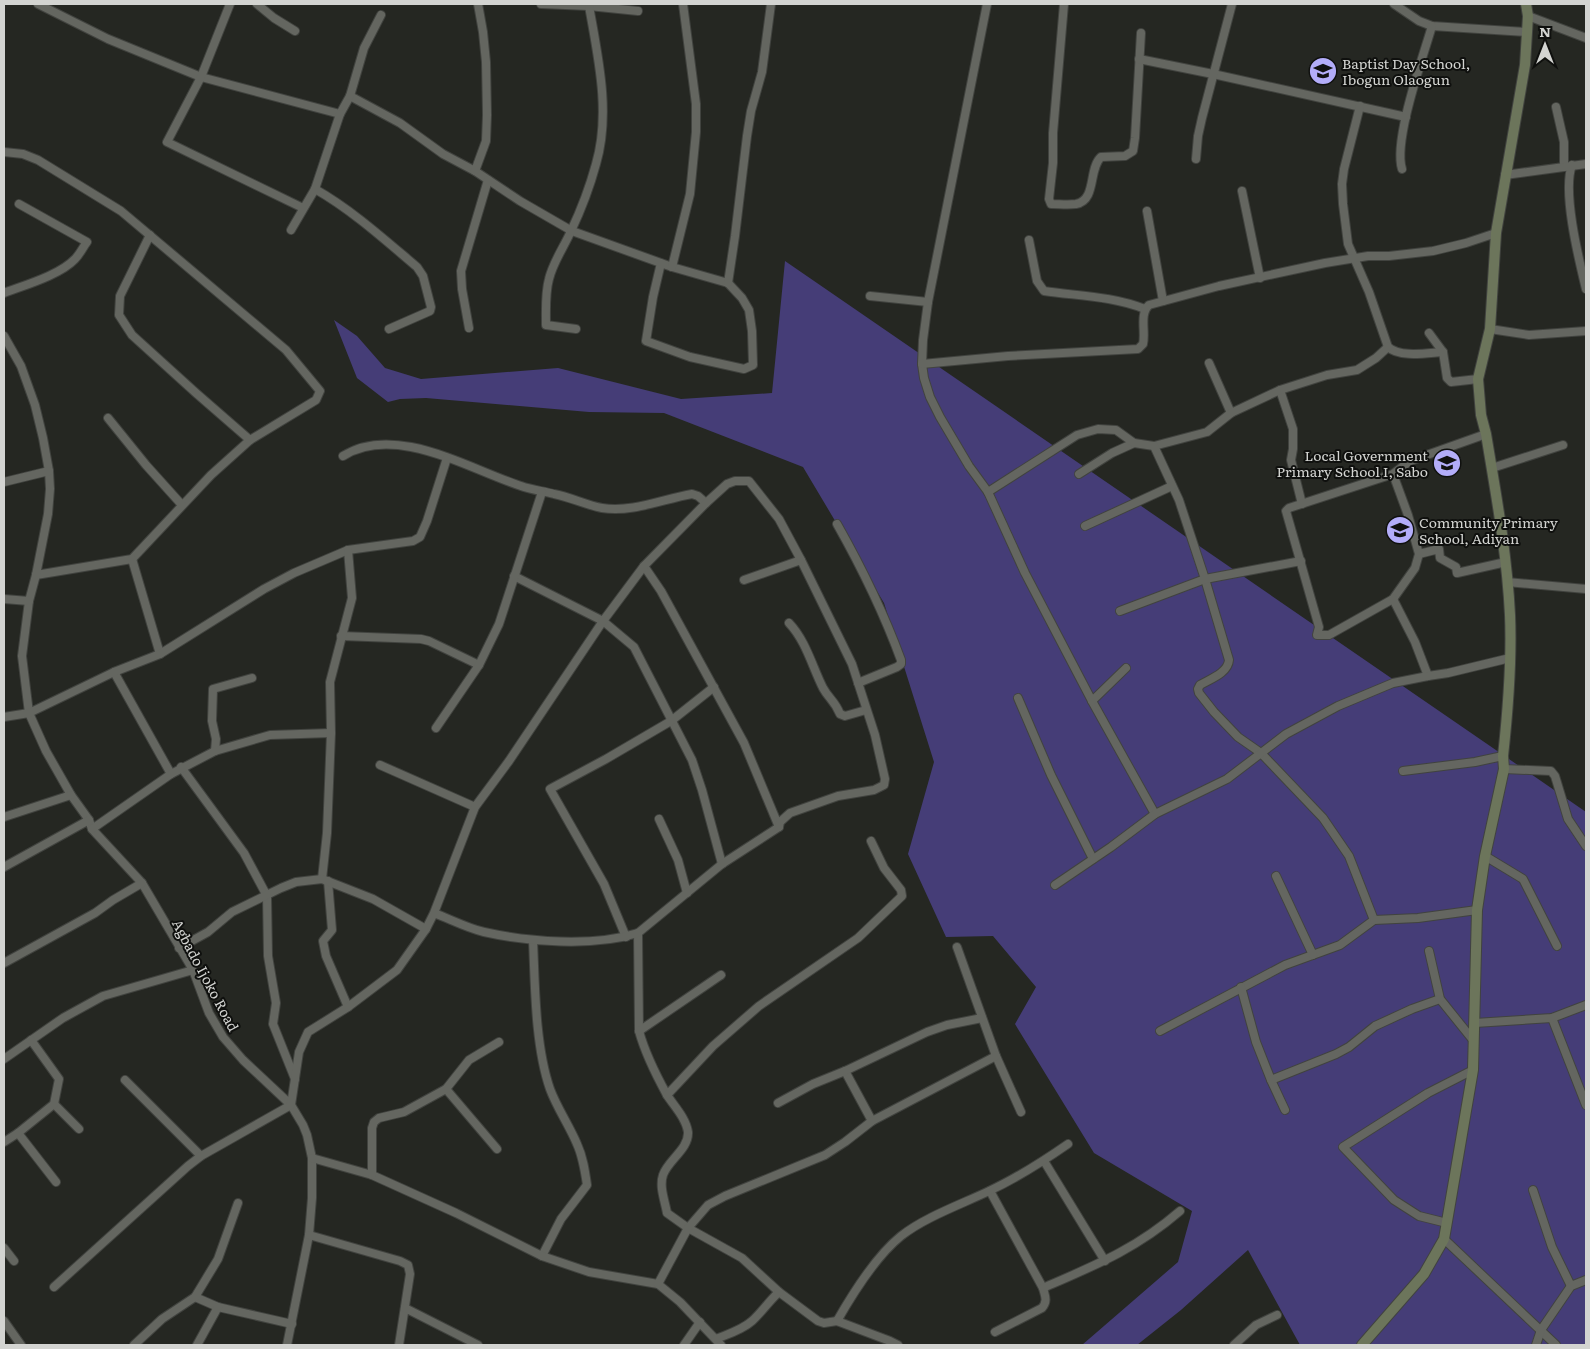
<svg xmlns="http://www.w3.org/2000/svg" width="1590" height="1349" viewBox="0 0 1590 1349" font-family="Literata,serif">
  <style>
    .green { fill: #453d77 }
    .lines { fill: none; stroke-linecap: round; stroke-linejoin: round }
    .street-casing { stroke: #41433f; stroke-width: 10 }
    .secondary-casing { stroke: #41433f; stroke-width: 12 }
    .street { stroke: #646660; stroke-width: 8 }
    .secondary { stroke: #6c755b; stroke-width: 10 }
    .labels { text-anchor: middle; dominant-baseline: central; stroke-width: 4; stroke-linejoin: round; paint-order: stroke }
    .poi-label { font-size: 14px; fill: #d3d4d1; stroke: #0f100e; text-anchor: start }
    .street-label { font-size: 14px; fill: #d3d4d1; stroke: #0f100e }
  </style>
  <rect width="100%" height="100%" fill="#252722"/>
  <!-- green -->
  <polygon class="green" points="785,261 1586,812 1586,1345 1300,1345 1248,1250 1181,1310 1137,1345 1082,1345 1178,1262 1192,1211 1094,1153 1015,1024 1036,987 993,936 946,937 908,854 934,762 884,603 803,467 664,413 589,412 426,398 400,399 388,402 357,378 334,320 357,336 385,368 421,379 558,368 681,399 772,393"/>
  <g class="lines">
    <defs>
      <g id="street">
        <polyline points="38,4 108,39 201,77 340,114 350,96 400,123 443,154 475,171 520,201 572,231 672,267 728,283 742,298 749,310 752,331 753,365 744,369 690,357 646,341 653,297 661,263"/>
        <polyline points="230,4 201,77 167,142 303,208"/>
        <polyline points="257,4 274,18 295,31"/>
        <polyline points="541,4 589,6 638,11"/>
        <polyline points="987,4 928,302 923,340 922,364 924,378 930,397 940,417 969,466 988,492 1025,573 1092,701 1155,814"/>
        <path d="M 1064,4 L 1053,133 L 1053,163 L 1049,199 L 1051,204 C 1059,204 1068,205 1076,204 C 1097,200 1088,169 1101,157 L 1125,156 L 1133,151 L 1135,138 L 1141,33"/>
        <polyline points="1394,4 1419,21 1432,26 1527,32"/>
        <polyline points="1528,16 1586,38"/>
        <polyline points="1139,59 1213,74 1406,117"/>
        <polyline points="350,96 364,48 381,15"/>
        <path d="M 1360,106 L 1344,169 L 1342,184 L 1343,204 L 1348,244 L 1369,292 L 1388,347 C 1400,358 1427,353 1443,352"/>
        <polyline points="1556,107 1564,142 1564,167"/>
        <polyline points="4,152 23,154 38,160 121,211 286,350 320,391 316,400 250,440 211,475 132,559 36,575"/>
        <polyline points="1196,159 1198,136 1202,118 1232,4"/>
        <path d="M 1572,165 C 1562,192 1579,260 1586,289"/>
        <path d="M 1402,169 C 1393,141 1423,57 1432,26"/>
        <polyline points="475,171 486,141 487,115 486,62 483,32 478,4"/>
        <polyline points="1505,175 1586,164"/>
        <path d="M 315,189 C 352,210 385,240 417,267 L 423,276 L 431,307 L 430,311 L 389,329"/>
        <polyline points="1242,191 1260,278"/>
        <polyline points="1147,211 1163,301"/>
        <polyline points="291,230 315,189 340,114"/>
        <polyline points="150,235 120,296 119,315 132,335 196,393 250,440"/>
        <path d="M 1029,240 L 1037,281 L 1044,291 C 1078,296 1112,296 1145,309"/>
        <polyline points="672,267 690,194 696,132 696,104 683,4"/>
        <polyline points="728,283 735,236 747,136 751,111 762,72 771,4"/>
        <path d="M 4,293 C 25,285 60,275 75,259 C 80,254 83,247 87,242 L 19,204"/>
        <polyline points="870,296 928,302"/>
        <polyline points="469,328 462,289 461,271 488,180"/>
        <path d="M 576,329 L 546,325 C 546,310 545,293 549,279 C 553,262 564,247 571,231 C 581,210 590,186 596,164 C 611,113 598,57 589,6"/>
        <polyline points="1490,329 1529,335 1586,331"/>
        <polyline points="1429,333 1443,352 1447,378 1451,382 1478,379"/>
        <polyline points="4,336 21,366 35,405 43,438 49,471 50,489 48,514 36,575 29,601 22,656 29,713 46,751 71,795 89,820 92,829 142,883 193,970 209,1013 223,1037 243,1060 291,1105 303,1125 307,1135 312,1158 312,1198 309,1235 287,1345"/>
        <polyline points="1209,363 1231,413"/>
        <path d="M 922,364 L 1008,356 L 1138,349 L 1143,344 C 1146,332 1139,314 1149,305 L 1219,286 L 1325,263 L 1368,256 L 1389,256 L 1433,251 L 1466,243 L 1496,233"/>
        <polyline points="1280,390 1293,429 1293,449 1291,460 1302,504"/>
        <polyline points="108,418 146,465 182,505"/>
        <polyline points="1154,446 1207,432 1231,413 1280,390 1327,375 1357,370 1376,358 1388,347"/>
        <path d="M 343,456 C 395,423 469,469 521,486 C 532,490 543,491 554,494 C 570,497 586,505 602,508 C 632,513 663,499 692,494 L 698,496 L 706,503"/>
        <polyline points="1492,468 1563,445"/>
        <polyline points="1079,474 1112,453 1134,443"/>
        <polyline points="1393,474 1408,515 1419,554 1415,568 1393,599 1329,635 1317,635 1319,627 1286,511 1289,508 1393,474 1410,461 1486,434"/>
        <polyline points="4,482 49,471"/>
        <path d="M 988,492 L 1077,435 L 1098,429 L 1116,430 L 1134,443 L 1154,446 L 1179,500 L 1205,579 L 1229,660 C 1228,673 1210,679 1200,685 L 1198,689 L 1199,693 L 1214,712 L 1238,737 L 1261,753 L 1323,818 L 1349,856 L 1374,920 L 1340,945 L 1285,965 L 1160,1031"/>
        <path d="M 837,524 C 863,570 883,611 901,660 L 901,664 L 897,667 L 858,683"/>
        <polyline points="1085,526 1172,486"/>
        <polyline points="1419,554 1439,549 1440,558 1456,567 1457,573 1506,562"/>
        <polyline points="132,559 160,654"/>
        <polyline points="644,566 661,591 744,743 779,827"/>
        <polyline points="514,576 603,621 634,647 692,760 702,790 722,864"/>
        <polyline points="744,580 801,560"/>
        <polyline points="1507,582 1586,589"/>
        <polyline points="4,599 29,601"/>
        <polyline points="1393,599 1415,642 1428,676"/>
        <polyline points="1120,611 1205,579 1301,561"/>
        <path d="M 789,623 C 806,641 812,666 823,688 C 829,699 835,701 840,714 L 845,716 L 866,710"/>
        <polyline points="341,636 421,639 429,641 479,665"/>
        <polyline points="114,672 171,774"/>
        <polyline points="1018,698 1051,775 1093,859"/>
        <polyline points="1092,701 1126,668"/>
        <polyline points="4,717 29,713 114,672 160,654 264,589 294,573 348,550 413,541 420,537 427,521 447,458"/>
        <polyline points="436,728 479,665 499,624 542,492"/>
        <polyline points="215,751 216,739 212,721 213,689 252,678"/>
        <polyline points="380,765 475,807"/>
        <polyline points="181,767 244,853 267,896 268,956 276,1003 273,1024 295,1079"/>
        <polyline points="1504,769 1551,771 1555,776 1568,819 1586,846"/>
        <polyline points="1403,771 1475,762 1503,756"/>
        <polyline points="4,817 71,795"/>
        <polyline points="659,819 678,860 687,893"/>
        <polyline points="92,829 171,774 215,751 270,735 331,733"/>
        <polyline points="1485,856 1523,879 1557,946"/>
        <polyline points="4,867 89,820"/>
        <polyline points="1276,876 1313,955"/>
        <polyline points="322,879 327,833 331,733 330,682 352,598 348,550"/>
        <polyline points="328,881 332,930 323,941 326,956 348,1007"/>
        <polyline points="1055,885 1111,847 1155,814 1227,779 1286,734 1338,706 1393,683 1428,676 1448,673 1510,658"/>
        <polyline points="1374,920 1418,918 1477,910"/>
        <path d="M 638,933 L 639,1031 C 645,1053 656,1075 667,1095 C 674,1106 686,1118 688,1132 C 689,1149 668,1160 663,1175 C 659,1187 665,1201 667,1213 L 688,1228 L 742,1258 L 779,1292 L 818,1321 L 824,1323 L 837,1321 L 890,1341 L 898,1345"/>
        <polyline points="626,937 604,884 550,789 606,759 671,721 714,687"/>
        <path d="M 533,940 C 535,985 535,1046 550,1089 C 557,1108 569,1125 577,1144 C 583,1157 585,1171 587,1185 L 561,1219 L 542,1256"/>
        <polyline points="957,947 996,1056 1021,1112"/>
        <polyline points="179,948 208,932 232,912 281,888 296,882 322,879 373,899 426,929"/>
        <polyline points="1429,951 1440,999 1473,1040"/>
        <polyline points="4,963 95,913 113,900 142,883"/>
        <polyline points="1241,987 1256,1042 1271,1080 1285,1110"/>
        <polyline points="1552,1018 1586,1105"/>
        <polyline points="1475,1023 1552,1018 1586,1005"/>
        <polyline points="639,1031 721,975"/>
        <polyline points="4,1059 63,1018 103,996 193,970"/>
        <polyline points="845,1071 872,1121"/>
        <polyline points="125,1080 201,1156"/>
        <polyline points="1271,1080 1336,1054 1349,1047 1375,1026 1412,1009 1440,999"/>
        <polyline points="446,1089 497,1149"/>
        <polyline points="667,1095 713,1046 759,1006 858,938 902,896 901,890 884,868 871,841"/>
        <polyline points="778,1103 813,1084 845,1071 927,1032 947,1025 982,1018"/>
        <polyline points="54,1104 79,1129"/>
        <polyline points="18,1133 56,1182"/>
        <polyline points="4,1142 18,1133 54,1104 59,1079 31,1040"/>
        <polyline points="312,1158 372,1175 456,1213 542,1256 589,1272 658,1284 680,1302 721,1345"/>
        <polyline points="1044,1161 1105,1261"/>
        <polyline points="372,1175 372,1128 374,1122 379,1118 404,1112 446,1089 469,1060 499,1042"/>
        <polyline points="1533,1190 1552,1247 1571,1286"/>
        <path d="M 990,1191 L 1043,1288 C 1045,1296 1048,1301 1042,1308 L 995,1332"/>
        <polyline points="1447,1223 1419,1216 1394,1200 1343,1147 1428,1093 1473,1070"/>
        <polyline points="309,1235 400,1261 408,1265 410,1274 399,1345"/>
        <polyline points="1444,1239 1556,1345"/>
        <polyline points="4,1248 14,1261"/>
        <polyline points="658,1284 688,1228 708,1205 725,1196 825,1155 845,1142 872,1121 996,1056"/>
        <path d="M 54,1287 L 188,1166 L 201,1156 L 291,1105 L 299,1052 L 308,1032 L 348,1007 L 397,970 L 426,929 L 434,913 L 475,807 L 509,761 L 603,621 L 644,566 L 706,503 L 727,484 L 735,481 L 749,481 L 779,519 L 801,560 L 852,664 L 875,735 L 885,779 L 884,785 L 874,790 L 838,796 L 790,813 L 780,822 L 779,827 L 722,864 L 638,933 C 593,947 529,942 484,932 C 467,928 450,919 434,913"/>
        <path d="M 1043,1288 C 1096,1265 1136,1249 1180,1211"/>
        <polyline points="195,1297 218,1307 292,1324"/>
        <polyline points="405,1308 478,1345"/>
        <polyline points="4,1321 21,1345"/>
        <path d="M 837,1321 C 853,1293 876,1256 901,1236 C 925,1217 962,1204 989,1191 C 1017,1178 1042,1162 1068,1144"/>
        <path d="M 716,1339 C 728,1334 742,1330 752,1321 C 762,1312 769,1301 779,1292"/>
        <polyline points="134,1345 162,1319 195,1297 218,1259 238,1203"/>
        <polyline points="197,1345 218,1307"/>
        <polyline points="684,1345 700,1322"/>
        <polyline points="1234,1345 1256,1325 1277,1315"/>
        <polyline points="1536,1345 1541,1330 1571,1286 1586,1280"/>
      </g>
      <path id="secondary" d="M 1362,1345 L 1424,1274 L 1444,1239 L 1473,1070 L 1477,910 L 1485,856 L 1504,769 L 1503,756 C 1508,710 1512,662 1510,615 C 1507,554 1496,494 1486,434 L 1481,415 L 1478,379 L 1490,329 L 1496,233 L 1525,65 L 1528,16 L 1526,4"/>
    </defs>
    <!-- street casing -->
    <use href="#street" class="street-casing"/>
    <!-- secondary casing -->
    <use href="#secondary" class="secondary-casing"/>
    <!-- street -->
    <use href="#street" class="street"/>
    <!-- secondary -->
    <use href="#secondary" class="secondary"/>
  </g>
  <!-- icons -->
  <defs>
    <symbol id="school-disc" viewBox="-11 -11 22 22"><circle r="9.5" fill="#b3adf9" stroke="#0f100e"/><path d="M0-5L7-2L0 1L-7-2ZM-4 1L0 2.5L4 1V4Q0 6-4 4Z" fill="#111"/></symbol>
  </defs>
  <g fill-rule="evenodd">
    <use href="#school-disc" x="1307" y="55" width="32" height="32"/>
    <use href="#school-disc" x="1431" y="447" width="32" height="32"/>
    <use href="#school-disc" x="1384" y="514" width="32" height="32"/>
  </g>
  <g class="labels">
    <!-- poi labels -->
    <g class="poi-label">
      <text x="1342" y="63">Baptist Day School,<tspan x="1342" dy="16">Ibogun Olaogun</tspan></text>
      <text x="1428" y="455" text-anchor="end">Local Government<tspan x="1428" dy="16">Primary School I, Sabo</tspan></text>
      <text x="1419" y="522">Community Primary<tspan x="1419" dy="16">School, Adiyan</tspan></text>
    </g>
    <!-- street labels -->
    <g class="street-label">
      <text transform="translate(206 975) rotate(62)">Agbado Ijoko Road</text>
    </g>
  </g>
  <!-- border -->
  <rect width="1590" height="1349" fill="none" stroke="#d3d4d1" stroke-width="10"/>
  <!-- north arrow -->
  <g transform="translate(1545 45)" stroke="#0f100e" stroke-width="4" paint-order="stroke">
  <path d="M0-4L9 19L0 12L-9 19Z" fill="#d3d4d1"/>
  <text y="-8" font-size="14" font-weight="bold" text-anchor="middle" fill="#d3d4d1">N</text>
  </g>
</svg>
